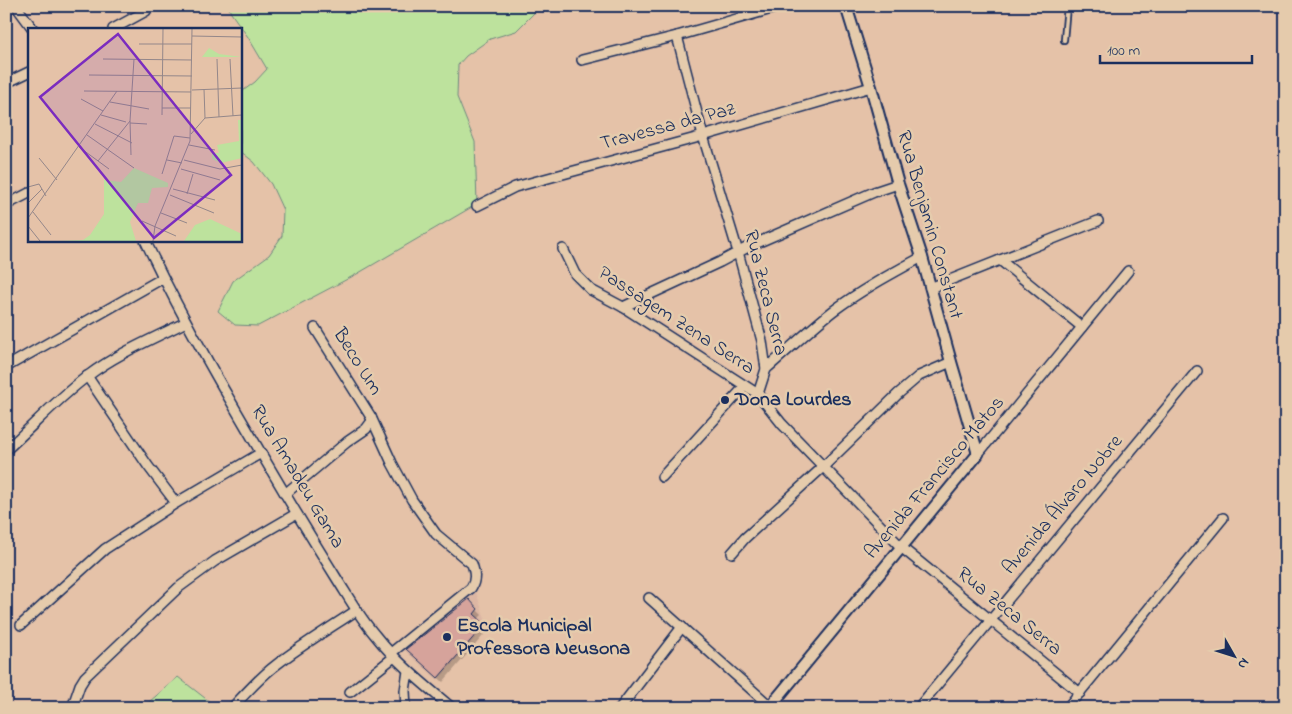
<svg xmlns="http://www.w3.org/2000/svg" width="1292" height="714" viewBox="0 0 1292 714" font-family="'Indie Flower',sans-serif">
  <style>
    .built { fill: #dcb6a3 }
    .green { fill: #bde29d; stroke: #6c887e }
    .shadow { fill: #0003 }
    .building { fill: #d6a39b; stroke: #1b2f5e }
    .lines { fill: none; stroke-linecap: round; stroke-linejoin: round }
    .service-casing { stroke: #1b2f5e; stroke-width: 8 }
    .minor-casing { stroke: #1b2f5e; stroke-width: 12 }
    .tertiary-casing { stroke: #1b2f5e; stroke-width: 14 }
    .service { stroke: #e5cbac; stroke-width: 4.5 }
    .minor { stroke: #e5cbac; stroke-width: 9 }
    .tertiary { stroke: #e5cbac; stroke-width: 10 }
    .poi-dot { fill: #1b2f5e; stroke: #e5cbac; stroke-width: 2 }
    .labels { text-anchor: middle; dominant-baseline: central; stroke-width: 5; stroke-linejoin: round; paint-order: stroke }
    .street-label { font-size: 20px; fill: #1b2f5e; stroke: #e5cbac }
    .poi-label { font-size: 20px; font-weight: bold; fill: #1b2f5e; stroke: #e5cbac; text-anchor: start }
    .inset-road { fill: none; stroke: #94878a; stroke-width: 1 }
    .view { fill: #7b2cbf; fill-opacity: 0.15; stroke: #7b2cbf; stroke-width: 2.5 }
    .inset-edge { fill: none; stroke: #1b2f5e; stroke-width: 2.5 }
  </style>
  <rect width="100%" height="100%" fill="#e5c2a8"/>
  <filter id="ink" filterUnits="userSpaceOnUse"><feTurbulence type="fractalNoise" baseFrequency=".02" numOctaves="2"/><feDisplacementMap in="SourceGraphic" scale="10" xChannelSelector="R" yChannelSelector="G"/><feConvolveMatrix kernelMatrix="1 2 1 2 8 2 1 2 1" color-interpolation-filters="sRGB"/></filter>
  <g filter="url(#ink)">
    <!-- built -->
    <polygon class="built" points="476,592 487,625 438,680 403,649"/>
    <!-- green -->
    <g class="green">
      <polygon points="228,6 539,6 538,9 516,31 490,39 466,56 458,65 457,97 475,142 477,204 357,274 258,326 235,325 218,311 233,281 269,255 282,236 283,210 271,184 254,162 240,151 240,93 255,82 267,69 248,37 231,13"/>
      <polygon points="178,677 210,702 205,708 142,708"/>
    </g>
    <!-- shadow -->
    <polygon class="shadow" points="468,601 482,615 478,619 489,629 443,682 408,649"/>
    <!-- building -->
    <polygon class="building" points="469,599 478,609 474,614 485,624 438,678 406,649"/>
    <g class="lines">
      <defs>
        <polyline id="service" points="1064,40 1067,6"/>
        <g id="minor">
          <polyline points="16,6 33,29"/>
          <polyline points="113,29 146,11"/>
          <polyline points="677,36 703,136 738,252 762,341 766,369 758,394 782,424 901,547 1080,693"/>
          <polyline points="582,60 677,36 782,6"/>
          <polyline points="6,83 29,72"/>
          <polyline points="6,205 29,193"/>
          <polyline points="477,206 515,187 703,136 871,87"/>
          <path d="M 145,240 C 186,327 235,409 284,492 C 301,521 319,550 337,579 C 349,598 360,618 375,635 C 397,663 425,685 452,708"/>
          <polyline points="563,249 575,274 591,290 623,307 758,394"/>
          <polyline points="1000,260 1082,327"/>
          <polyline points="930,288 1098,221"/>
          <polyline points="623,307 720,262 750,246 874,192 898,184"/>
          <path d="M 315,328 L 371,417 L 392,463 L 412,500 L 436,534 L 472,564 C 475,573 476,580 471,588 L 391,653"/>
          <polyline points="6,367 163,278"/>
          <path d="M 766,369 C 788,350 810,329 833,311 C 861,290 891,274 922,257"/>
          <polyline points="87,376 148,466 176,503"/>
          <path d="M 6,450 C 34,425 59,397 89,375 C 118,353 153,339 186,322"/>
          <polyline points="978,454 1128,271"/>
          <polyline points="662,477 745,386"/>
          <polyline points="285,494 347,442 366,429 372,421 371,417"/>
          <polyline points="732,553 745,538 823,467 898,394 919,376 951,362"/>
          <polyline points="649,598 770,706"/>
          <polyline points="21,625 105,549 176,503 261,453"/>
          <polyline points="350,692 394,657"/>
          <polyline points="72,708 80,685 85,677 178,588 215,561 296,514"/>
          <path d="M 232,708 C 246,693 260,677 276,665 C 302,645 330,628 357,610"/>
          <polyline points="406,708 405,691 408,671"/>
          <polyline points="620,708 682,627"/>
          <polyline points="918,708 1197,371"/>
          <polyline points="1067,708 1223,518"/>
        </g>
        <polyline id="tertiary" points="769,708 978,454 951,362 922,257 898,184 871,87 846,6"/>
      </defs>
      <!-- service casing -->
      <use href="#service" class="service-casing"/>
      <!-- minor casing -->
      <use href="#minor" class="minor-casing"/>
      <!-- tertiary casing -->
      <use href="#tertiary" class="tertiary-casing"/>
      <!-- service -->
      <use href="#service" class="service"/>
      <!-- minor -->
      <use href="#minor" class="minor"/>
      <!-- tertiary -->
      <use href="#tertiary" class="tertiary"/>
    </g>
  </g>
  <!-- markers -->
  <g class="poi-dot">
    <circle cx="725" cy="400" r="5"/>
    <circle cx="447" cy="637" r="5"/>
  </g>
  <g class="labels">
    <!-- street labels -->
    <g class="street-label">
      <text transform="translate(668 127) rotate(-15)">Travessa da Paz</text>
      <text transform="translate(929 225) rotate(74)">Rua Benjamin Constant</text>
      <text transform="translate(765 293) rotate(76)">Rua Zeca Serra</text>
      <text transform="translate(676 321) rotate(33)">Passagem Zena Serra</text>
      <text transform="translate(357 362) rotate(58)">Beco Um</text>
      <text transform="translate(297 477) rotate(59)">Rua Amadeu Gama</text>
      <text transform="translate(935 478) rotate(-50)">Avenida Francisco Matos</text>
      <text transform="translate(1063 505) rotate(-50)">Avenida Álvaro Nobre</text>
      <text transform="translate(1009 612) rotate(39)">Rua Zeca Serra</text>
    </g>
    <!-- poi labels -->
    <g class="poi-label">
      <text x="735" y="400">Dona Lourdes</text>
      <text x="457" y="626">Escola Municipal<tspan x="457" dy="23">Professora Neusona</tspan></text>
    </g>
  </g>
  <!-- overview -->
  <g transform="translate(28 28)">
    <rect width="214" height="214" fill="#e5c2a8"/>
    <path d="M 181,20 L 191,26 L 214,29 L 174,29 ZM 210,92 L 214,92 L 214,130 L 193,135 L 184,131 L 184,125 L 191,125 L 189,117 L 211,113 ZM 106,140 L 140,155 L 140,159 L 124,160 L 120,175 L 110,175 L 102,194 L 108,213 L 30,213 L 55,212 L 62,207 L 76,186 L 76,152 L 93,154 ZM 182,191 L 214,206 L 214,213 L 156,213 L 167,197 Z" fill="#bde29d"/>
    <path class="inset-road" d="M 164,8 L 214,9M 111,16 L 164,16M 75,31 L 164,32M 189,31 L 191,89M 202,31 L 205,88M 61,47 L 164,48M 176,61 L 177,90M 164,62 L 214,60M 56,63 L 163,64M 53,71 L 75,83M 82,74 L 121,81M 134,80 L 163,80M 73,87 L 98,94M 134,87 L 135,1M 177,90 L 214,87M 102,93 L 103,127M 102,95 L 119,96M 67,96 L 104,115M 163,106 L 177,90M 59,107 L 106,140M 161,117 L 187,122M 51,119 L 81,141M 11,130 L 29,152M 139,132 L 154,135M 156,132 L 192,141 L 214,137M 70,133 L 102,93 L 106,31M 153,141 L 192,152M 134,146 L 146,108 L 162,110M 0,159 L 11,156 L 18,168M 145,161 L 187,172M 159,166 L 165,146M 142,167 L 186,185M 0,175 L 14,161M 5,184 L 23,207M 133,185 L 159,195M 0,190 L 89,63M 114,193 L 148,208M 0,198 L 12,213M 125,213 L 127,198 L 162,113 L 164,1"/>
    <path class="view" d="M 90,6 L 203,147 L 126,210 L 12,69 Z"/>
    <rect width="214" height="214" class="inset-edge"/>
  </g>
  <!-- margin -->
  <rect width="1292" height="714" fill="none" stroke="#e5cbac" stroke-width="25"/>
  <rect x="12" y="12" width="1267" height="689" fill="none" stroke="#1b2f5e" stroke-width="2" filter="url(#ink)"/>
  <!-- north arrow -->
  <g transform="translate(1234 656) rotate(129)" stroke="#e5cbac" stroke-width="4" paint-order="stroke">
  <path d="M0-4L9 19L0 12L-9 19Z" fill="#1b2f5e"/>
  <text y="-8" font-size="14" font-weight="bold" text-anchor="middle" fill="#1b2f5e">N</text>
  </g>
  <!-- scale -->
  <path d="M1100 55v8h152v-8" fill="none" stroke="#1b2f5e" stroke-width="2.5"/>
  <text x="1107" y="55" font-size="15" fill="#1b2f5e" stroke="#e5cbac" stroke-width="4" paint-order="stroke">100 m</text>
</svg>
